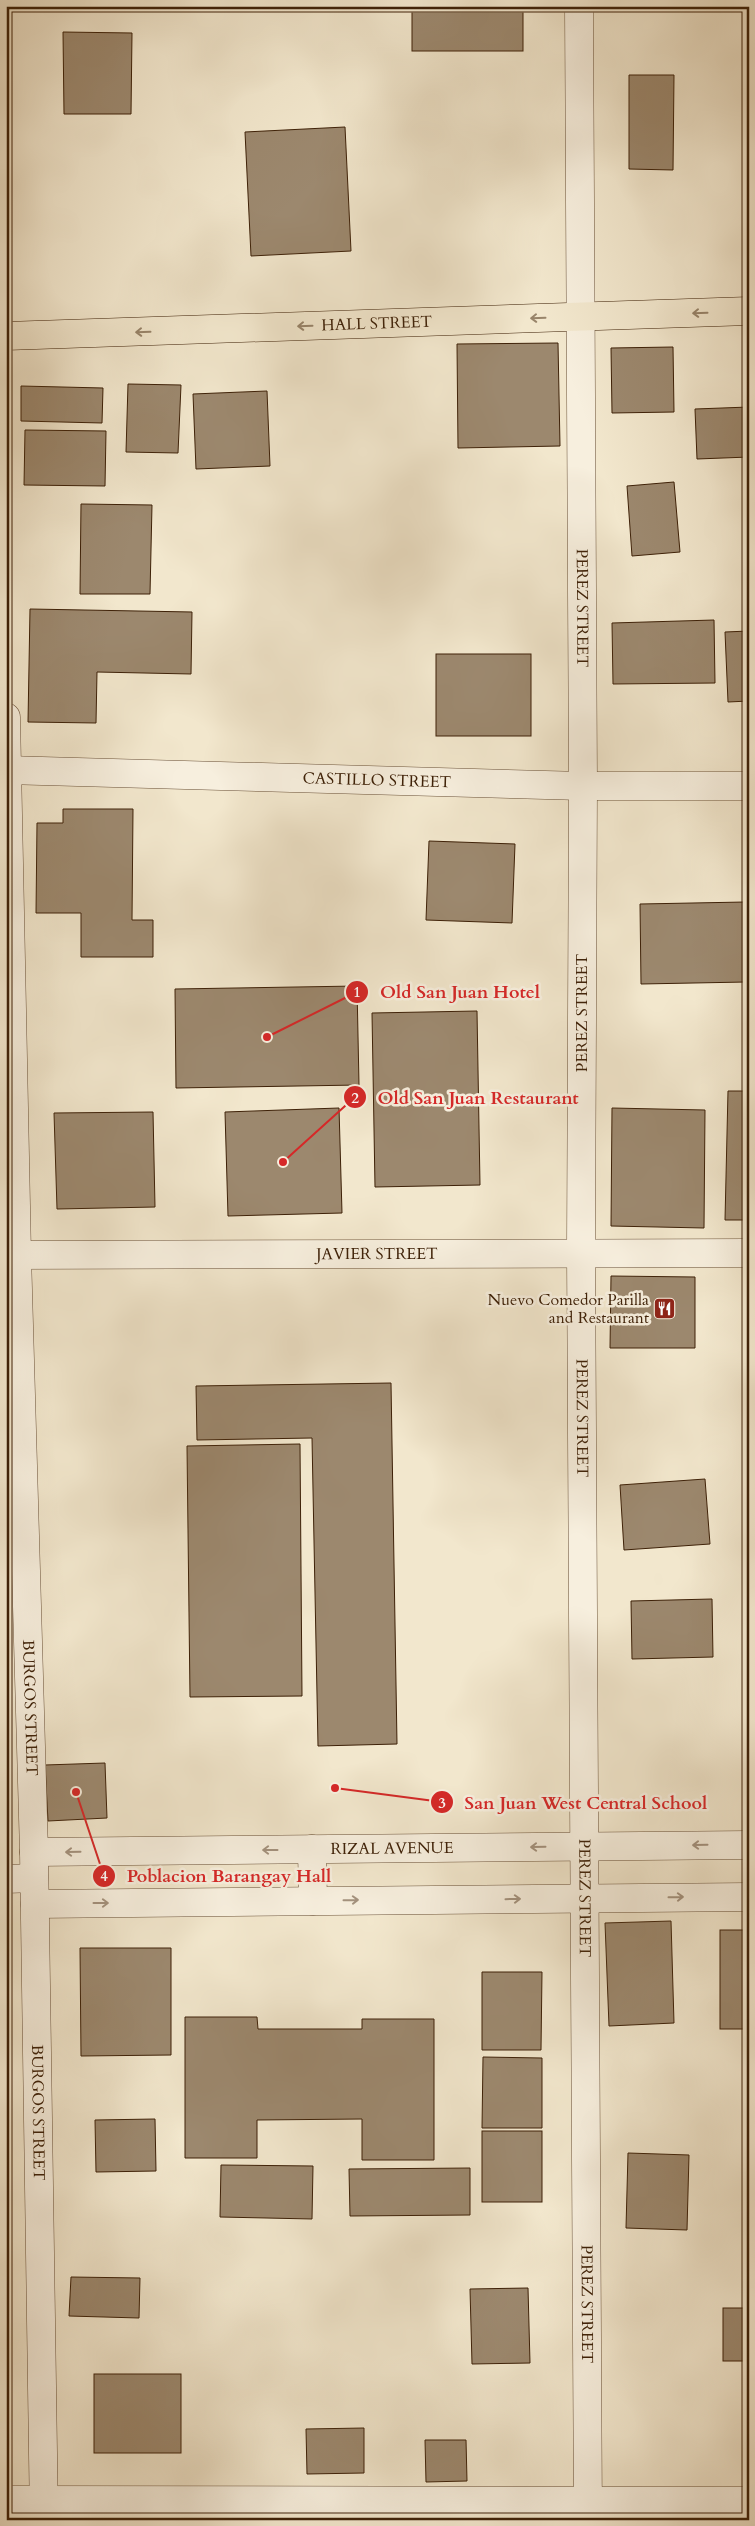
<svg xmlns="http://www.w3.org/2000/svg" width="755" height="2526" viewBox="0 0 755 2526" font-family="Cardo,serif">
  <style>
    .building { fill: #9c886e; stroke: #3e2108 }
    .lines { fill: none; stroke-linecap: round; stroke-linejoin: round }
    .minor-casing { stroke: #6b5239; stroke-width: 29 }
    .major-casing { stroke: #3e2108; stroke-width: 29 }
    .minor { stroke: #f7efde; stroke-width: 28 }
    .major { stroke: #f2e7cd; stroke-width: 28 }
    .oneway { stroke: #98846a }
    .oneway2 { stroke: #a4927e }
    .labels { text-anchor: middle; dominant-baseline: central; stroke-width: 5; stroke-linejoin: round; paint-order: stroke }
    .street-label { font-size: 16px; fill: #3e2108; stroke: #f7efde }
    .poi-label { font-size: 16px; fill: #3e2108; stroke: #f7efde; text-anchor: end }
    .leader { fill: none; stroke: #d62828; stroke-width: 2 }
    .callout-dot { fill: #d62828; stroke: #f7efde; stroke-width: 2 }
    .mark-label { font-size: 15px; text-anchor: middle; font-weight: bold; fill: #fff }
    .callout-label { font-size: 18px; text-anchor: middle; font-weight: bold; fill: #d62828; stroke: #f7efde; stroke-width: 5; stroke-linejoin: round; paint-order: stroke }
  </style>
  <rect width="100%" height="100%" fill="#f2e7cd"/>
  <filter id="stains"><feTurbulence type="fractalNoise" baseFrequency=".004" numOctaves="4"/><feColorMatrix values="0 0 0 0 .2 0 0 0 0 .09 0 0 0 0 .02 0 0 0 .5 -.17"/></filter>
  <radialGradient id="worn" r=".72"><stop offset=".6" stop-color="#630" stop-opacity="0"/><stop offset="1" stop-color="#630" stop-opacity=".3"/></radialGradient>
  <!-- building -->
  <g class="building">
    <rect x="412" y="6" width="111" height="45"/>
    <polygon points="63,32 132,33 131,114 64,114"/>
    <polygon points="629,75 674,75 673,170 629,169"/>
    <polygon points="345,127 351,251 251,256 245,132"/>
    <polygon points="558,343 560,446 458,448 457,344"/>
    <polygon points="673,347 674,412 612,413 611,348"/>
    <polygon points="128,384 181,385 178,453 126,452"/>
    <polygon points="21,386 103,388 102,423 21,421"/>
    <polygon points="267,391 270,466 196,469 193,394"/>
    <polygon points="749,407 749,457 697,459 695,409"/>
    <polygon points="25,430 106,431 105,486 24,485"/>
    <polygon points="674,482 680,552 632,556 627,486"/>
    <polygon points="81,504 152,505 150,594 80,594"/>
    <polygon points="30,609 192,612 191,674 97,672 96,723 28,722"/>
    <polygon points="714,620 715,683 613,684 612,623"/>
    <polygon points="749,631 749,701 728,702 725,632"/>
    <rect x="436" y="654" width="95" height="82"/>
    <polygon points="63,809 133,809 132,920 153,920 153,957 81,957 81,913 36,913 37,823 63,823"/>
    <polygon points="429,841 515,844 512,923 426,920"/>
    <polygon points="745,902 746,982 641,984 640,904"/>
    <polygon points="357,986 359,1085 176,1088 175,989"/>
    <polygon points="477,1011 480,1185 375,1187 372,1013"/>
    <polygon points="728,1091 749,1091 749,1220 725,1220"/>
    <polygon points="339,1108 342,1213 228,1216 225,1112"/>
    <polygon points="612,1108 705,1110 704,1228 611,1226"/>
    <polygon points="153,1112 155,1207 57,1209 54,1113"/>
    <polygon points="611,1276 695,1277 695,1348 610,1348"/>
    <polygon points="391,1383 397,1744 318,1746 312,1438 197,1440 196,1386"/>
    <polygon points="300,1444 302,1696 190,1697 187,1446"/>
    <polygon points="705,1479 710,1544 624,1550 620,1485"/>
    <polygon points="712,1599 713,1657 632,1659 631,1601"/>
    <polygon points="105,1763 107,1818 48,1821 45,1765"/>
    <polygon points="671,1921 674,2023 609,2026 605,1923"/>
    <rect x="720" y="1930" width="29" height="99"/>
    <polygon points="80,1948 171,1948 171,2055 81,2056"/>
    <polygon points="482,1972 542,1972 541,2050 482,2050"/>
    <polygon points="185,2017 257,2017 258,2029 362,2029 362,2019 434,2019 434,2160 362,2160 362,2119 257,2120 257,2158 185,2158"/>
    <polygon points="483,2057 542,2058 542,2128 482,2128"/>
    <polygon points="155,2119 156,2171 96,2172 95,2120"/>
    <rect x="482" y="2131" width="60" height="71"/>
    <polygon points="628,2153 689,2155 687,2230 626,2228"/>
    <polygon points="221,2165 313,2166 312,2219 220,2217"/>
    <polygon points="470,2168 470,2215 350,2216 349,2169"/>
    <polygon points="71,2277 140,2278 139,2318 69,2316"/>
    <polygon points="528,2288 530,2363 472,2364 470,2289"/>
    <rect x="723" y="2308" width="26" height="53"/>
    <rect x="94" y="2374" width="87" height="79"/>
    <polygon points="364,2428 364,2473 307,2474 306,2429"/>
    <polygon points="425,2440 466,2440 467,2481 426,2482"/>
    <polygon points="212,2507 213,2520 73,2520 73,2510"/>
  </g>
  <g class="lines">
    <defs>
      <g id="minor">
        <path id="s1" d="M 579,6 L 583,786 L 581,1252 L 588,2520"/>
        <path id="s2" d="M 6,717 L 17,1255 L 34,1852 L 44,2520"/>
        <path id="s3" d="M 6,770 L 583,786 L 749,786"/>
        <path id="s4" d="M 6,1255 L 749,1253"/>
        <polyline points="312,1849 313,1901"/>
        <path id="s5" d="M 34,1852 L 749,1845"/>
        <polyline points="6,1879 34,1878"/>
        <polyline points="35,1904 749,1897"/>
        <polyline points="6,2500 749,2501"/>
      </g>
      <g id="major">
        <path id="s6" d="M 6,336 L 749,311"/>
      </g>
    </defs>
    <!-- minor casing -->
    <use href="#minor" class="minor-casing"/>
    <!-- major casing -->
    <use href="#major" class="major-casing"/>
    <!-- minor -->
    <use href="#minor" class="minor"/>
    <!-- major -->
    <use href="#major" class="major"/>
  </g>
  <!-- one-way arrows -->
  <defs><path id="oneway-shaft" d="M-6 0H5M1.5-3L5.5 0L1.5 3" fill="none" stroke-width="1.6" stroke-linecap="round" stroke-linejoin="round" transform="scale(1.25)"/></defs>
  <g class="oneway">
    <use href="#oneway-shaft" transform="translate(700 313) rotate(178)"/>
    <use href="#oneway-shaft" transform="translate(538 318) rotate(178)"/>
    <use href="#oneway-shaft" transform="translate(305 326) rotate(178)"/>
    <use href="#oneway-shaft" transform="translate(143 332) rotate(178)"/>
  </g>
  <g class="oneway2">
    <use href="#oneway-shaft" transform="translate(700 1845) rotate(179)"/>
    <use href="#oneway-shaft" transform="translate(538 1847) rotate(179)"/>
    <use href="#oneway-shaft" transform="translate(270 1850) rotate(180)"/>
    <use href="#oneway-shaft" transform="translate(73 1852) rotate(179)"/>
    <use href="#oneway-shaft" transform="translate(676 1897) rotate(-1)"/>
    <use href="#oneway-shaft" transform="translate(513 1899) rotate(-1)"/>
    <use href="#oneway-shaft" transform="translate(351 1900) rotate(-1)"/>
    <use href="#oneway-shaft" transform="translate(101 1903)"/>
  </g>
  <!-- icons -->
  <defs>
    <symbol id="restaurant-square" viewBox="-11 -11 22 22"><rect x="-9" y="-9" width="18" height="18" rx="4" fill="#8f2418" stroke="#f7efde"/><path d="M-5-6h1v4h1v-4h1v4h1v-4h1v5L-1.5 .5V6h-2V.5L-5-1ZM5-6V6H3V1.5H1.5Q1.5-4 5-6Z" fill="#fff"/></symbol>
  </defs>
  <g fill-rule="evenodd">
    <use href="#restaurant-square" x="652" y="1296" width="25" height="25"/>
  </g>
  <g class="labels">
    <!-- street labels -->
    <g class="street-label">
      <text stroke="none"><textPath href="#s6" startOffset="371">HALL STREET</textPath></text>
      <text stroke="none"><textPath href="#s1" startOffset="602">PEREZ STREET</textPath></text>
      <text stroke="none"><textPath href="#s3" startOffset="371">CASTILLO STREET</textPath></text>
      <text transform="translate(582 1013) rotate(-90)">PEREZ STREET</text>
      <text stroke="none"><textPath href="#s4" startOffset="371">JAVIER STREET</textPath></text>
      <text stroke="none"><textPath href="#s1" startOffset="1412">PEREZ STREET</textPath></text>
      <text stroke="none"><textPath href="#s2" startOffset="991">BURGOS STREET</textPath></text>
      <text stroke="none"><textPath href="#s5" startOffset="358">RIZAL AVENUE</textPath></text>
      <text stroke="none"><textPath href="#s1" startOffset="1892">PEREZ STREET</textPath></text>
      <text stroke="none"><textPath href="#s2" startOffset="1396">BURGOS STREET</textPath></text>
      <text stroke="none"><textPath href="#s1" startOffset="2298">PEREZ STREET</textPath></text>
    </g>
    <!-- poi labels -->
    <g class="poi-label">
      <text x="649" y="1300">Nuevo Comedor Parilla<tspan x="649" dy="18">and Restaurant</tspan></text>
    </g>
  </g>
  <!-- callouts -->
  <path class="leader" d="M267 1037L357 992M283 1162L355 1097M335 1788L442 1802M76 1792L104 1876"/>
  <g class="callout-dot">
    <circle cx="267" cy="1037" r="5"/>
    <circle cx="283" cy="1162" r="5"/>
    <circle cx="335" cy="1788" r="5"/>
    <circle cx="76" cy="1792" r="5"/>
    <circle cx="357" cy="992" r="12"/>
    <circle cx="355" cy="1097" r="12"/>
    <circle cx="442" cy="1802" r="12"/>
    <circle cx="104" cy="1876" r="12"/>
  </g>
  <g class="mark-label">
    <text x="357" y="997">1</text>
    <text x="355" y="1103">2</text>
    <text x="442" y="1808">3</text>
    <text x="104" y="1881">4</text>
  </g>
  <g class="callout-label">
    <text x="460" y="998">Old San Juan Hotel</text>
    <text x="478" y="1104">Old San Juan Restaurant</text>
    <text x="586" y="1809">San Juan West Central School</text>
    <text x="229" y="1882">Poblacion Barangay Hall</text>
  </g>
  <!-- margin -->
  <rect width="755" height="2526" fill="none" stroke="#f2e7cd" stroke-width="25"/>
  <rect x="8" y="8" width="740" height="2511" fill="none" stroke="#3e2108" stroke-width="2.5"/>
  <rect x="12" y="12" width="730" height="2501" fill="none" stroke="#3e2108"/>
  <rect width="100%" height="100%" filter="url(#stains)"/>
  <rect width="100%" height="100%" fill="url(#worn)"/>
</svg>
